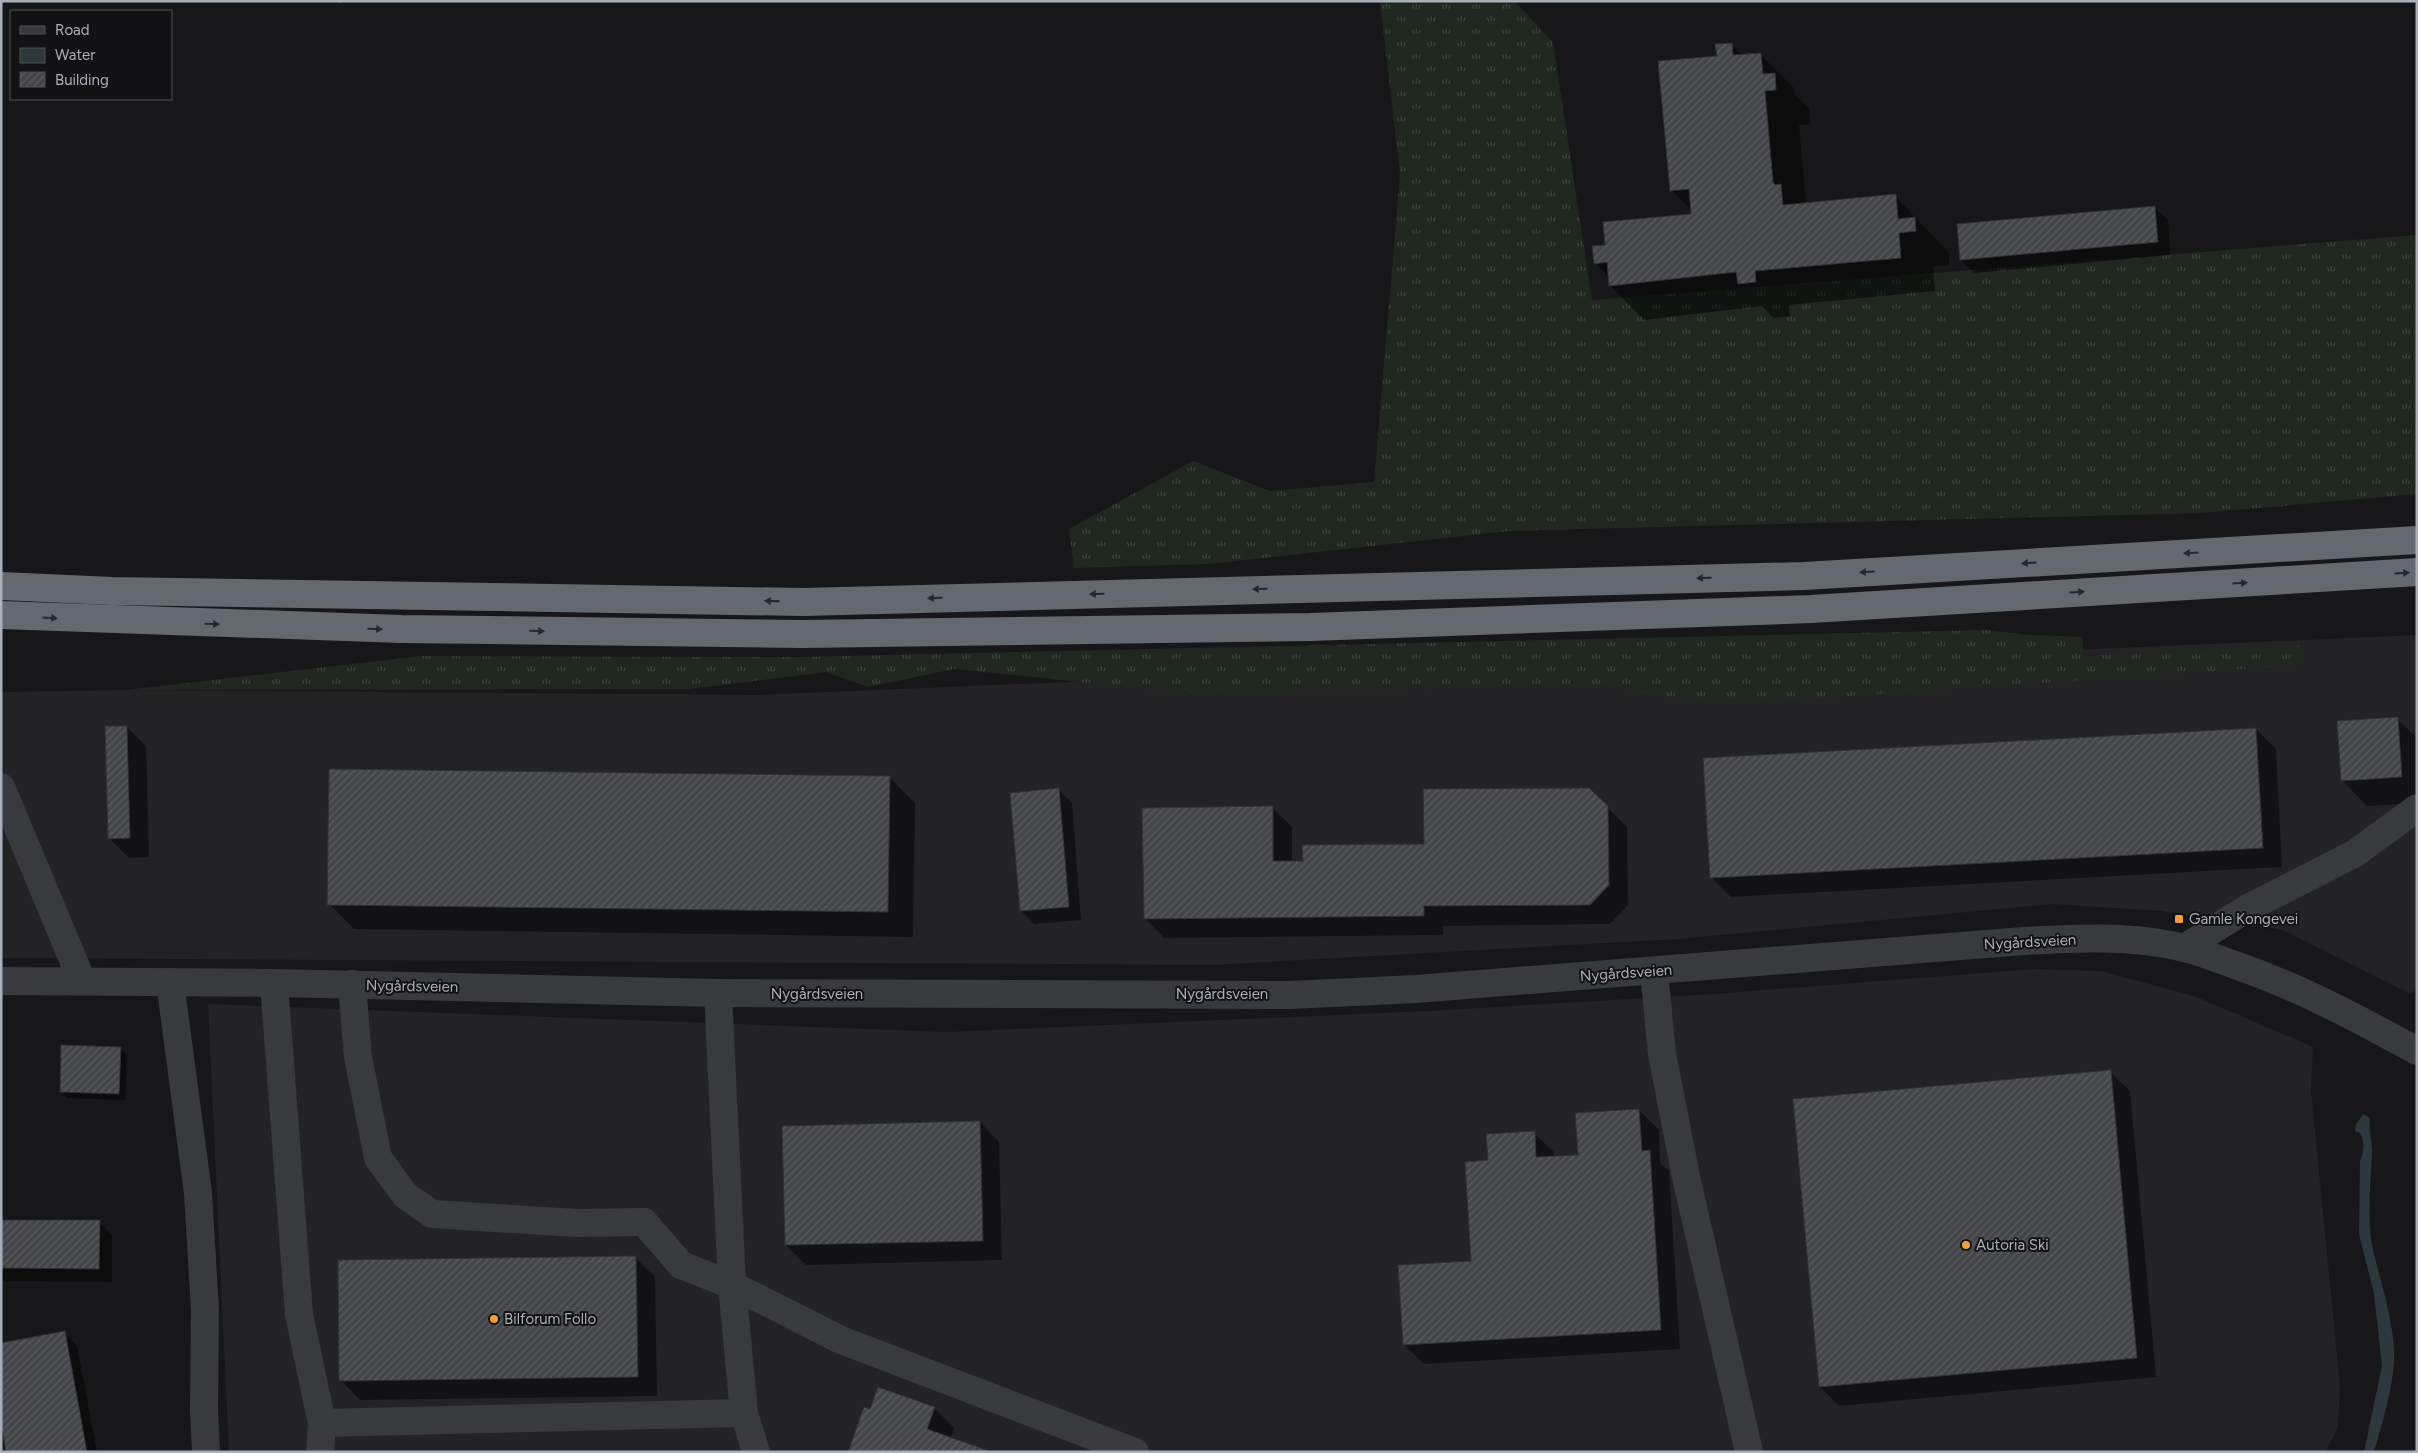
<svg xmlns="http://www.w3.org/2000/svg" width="2418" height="1453" viewBox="0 0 2418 1453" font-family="Figtree,sans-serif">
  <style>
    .built { fill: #232326 }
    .grass { fill: url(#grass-tufts) }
    .water { fill: #2d383d }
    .shadow { fill: #0007 }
    .building { fill: url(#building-hatch); stroke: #313135 }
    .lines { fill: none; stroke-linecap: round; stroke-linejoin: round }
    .path { stroke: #3e4145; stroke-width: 3; stroke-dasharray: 2.5 4; stroke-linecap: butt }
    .minor { stroke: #383a3e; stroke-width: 28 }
    .highway { stroke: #64686f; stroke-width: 28 }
    .oneway { fill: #26282b }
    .poi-dot { fill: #f1a037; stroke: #121214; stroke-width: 2 }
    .labels { text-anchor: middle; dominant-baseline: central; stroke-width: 4; stroke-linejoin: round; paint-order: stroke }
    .poi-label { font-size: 15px; fill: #a9b0b9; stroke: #121214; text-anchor: start }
    .street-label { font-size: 15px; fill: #a9b0b9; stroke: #121214 }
  </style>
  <defs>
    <pattern id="grass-tufts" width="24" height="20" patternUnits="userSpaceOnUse" patternTransform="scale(1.25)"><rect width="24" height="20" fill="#1f271f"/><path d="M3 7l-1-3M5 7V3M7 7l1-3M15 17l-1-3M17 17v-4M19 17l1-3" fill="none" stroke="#3d443d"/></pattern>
    <pattern id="building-hatch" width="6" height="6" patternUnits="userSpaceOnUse" patternTransform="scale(1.25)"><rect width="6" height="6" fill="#434549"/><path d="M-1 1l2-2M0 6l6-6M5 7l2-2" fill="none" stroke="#5b5d61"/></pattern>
  </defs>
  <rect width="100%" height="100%" fill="#171719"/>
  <!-- built -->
  <g class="built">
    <polygon points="2417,635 2417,986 2411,994 2283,930 2161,911 2053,904 1678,939 1213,965 1,958 1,692 126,690 758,695 1259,674 1704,666"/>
    <polygon points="2035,969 2101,971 2197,997 2313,1047 2311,1090 2340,1386 2338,1428 2325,1452 229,1452 208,1004 947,1032 1428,1011 1714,994"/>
  </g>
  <!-- grass -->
  <g class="grass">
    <polygon points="1380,1 1514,1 1553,42 1592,300 2417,235 2417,494 2202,513 1509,531 1208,564 1074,568 1069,529 1193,461 1270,491 1374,482 1400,174"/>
    <polygon points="1987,630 2029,635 2082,637 2084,656 2299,645 2299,665 1722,705 1606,686 1178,692 954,669 868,687 826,672 689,689 126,690 421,656 799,657"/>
  </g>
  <!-- water -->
  <path class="water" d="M 2363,1114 L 2370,1118 C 2368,1131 2372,1139 2372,1151 C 2371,1183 2366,1218 2373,1250 C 2381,1283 2396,1329 2394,1362 C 2392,1392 2382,1423 2374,1452 L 2364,1452 L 2382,1366 L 2374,1293 L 2359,1235 L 2360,1161 C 2364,1151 2365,1142 2360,1133 L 2355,1131 L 2356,1125 Z"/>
  <!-- shadow -->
  <g class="shadow">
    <polygon points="1731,44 1742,55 1760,54 1794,88 1795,95 1809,108 1810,124 1799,125 1806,204 1895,196 1949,253 1949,265 1933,266 1935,291 1789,305 1790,316 1773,318 1762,306 1644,320 1610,285 1610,278 1595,263 1606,246 1693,215 1692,211 1671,190 1718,57"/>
    <polygon points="2154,207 2168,220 2170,255 1974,273 1961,260"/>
    <polygon points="2397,719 2417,738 2417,803 2367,806 2342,780"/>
    <polygon points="127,727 146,746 149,857 129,858 109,838"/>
    <polygon points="2256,729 2276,749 2282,867 1731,897 1711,877"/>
    <polygon points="889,777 915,803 913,937 354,929 329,904"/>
    <polygon points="1059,790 1072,803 1081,920 1034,924 1021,911"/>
    <polygon points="1272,807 1292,827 1292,862 1425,845 1607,807 1627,827 1628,905 1610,924 1443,926 1443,935 1164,938 1145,918"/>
    <polygon points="120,1048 127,1055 125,1100 67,1098 61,1092"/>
    <polygon points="2110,1072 2130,1091 2156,1377 1839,1406 1820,1387"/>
    <polygon points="1639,1110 1659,1130 1660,1163 1669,1171 1680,1349 1424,1364 1404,1345 1472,1262 1489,1161 1534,1133 1554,1152 1554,1157 1579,1156"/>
    <polygon points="980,1122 999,1142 1002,1260 806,1265 786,1245"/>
    <polygon points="1,1221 99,1222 112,1235 112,1282 5,1281 1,1278"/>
    <polygon points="636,1258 655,1277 657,1396 360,1400 341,1380"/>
    <polygon points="64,1332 77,1346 97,1452 8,1452"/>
    <polygon points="934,1408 954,1428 950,1439 870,1411"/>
  </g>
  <!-- building -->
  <g class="building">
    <polygon points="1732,43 1733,55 1761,53 1763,74 1775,73 1776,90 1765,91 1773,182 1775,185 1781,184 1783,205 1896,194 1898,219 1915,217 1916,231 1899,233 1901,258 1755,271 1756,282 1738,284 1736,272 1609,286 1607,262 1594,264 1592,246 1605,245 1603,222 1691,214 1689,189 1670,191 1658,61 1717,56 1715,44"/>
    <polygon points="2155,206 2158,242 1960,260 1957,224"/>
    <polygon points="2398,717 2402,777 2341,781 2337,721"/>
    <polygon points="105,726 127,726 130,838 108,839"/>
    <polygon points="2256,728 2263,848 1710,878 1703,758"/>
    <polygon points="329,769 890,776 888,912 327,905"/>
    <polygon points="1059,788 1069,907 1020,911 1010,793"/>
    <polygon points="1589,788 1608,806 1609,885 1590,905 1424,906 1424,916 1144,919 1142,808 1273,806 1273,861 1303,861 1302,845 1424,844 1423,789"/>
    <polygon points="61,1045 121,1047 119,1094 60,1092"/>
    <polygon points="2111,1070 2137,1358 1819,1387 1793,1099"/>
    <polygon points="1639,1109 1642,1151 1650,1150 1661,1330 1403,1345 1398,1265 1471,1261 1465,1162 1488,1160 1486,1134 1535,1131 1536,1157 1578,1155 1575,1113"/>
    <polygon points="980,1121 983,1241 785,1245 782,1126"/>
    <polygon points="1,1220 100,1220 99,1269 1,1268"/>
    <polygon points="636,1256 638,1377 339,1381 338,1260"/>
    <polygon points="65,1331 87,1452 6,1452 1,1424 1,1343"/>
    <polygon points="878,1387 935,1407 927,1429 992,1452 848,1452 864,1407 870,1409"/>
  </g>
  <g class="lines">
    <!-- path -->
    <polyline class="path" points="339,1 345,3"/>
    <!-- minor -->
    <g class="minor">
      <polyline points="1,787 82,981"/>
      <polyline points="2184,948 2248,908 2354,854 2417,808"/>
      <polyline points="1654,971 1662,1054 1686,1177 1749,1452"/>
      <path d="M 1,981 L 274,983 L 718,993 L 1290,995 L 1416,989 L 2024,941 C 2076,938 2133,935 2184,948 C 2201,952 2218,959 2235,965 C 2299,987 2357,1018 2417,1051"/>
      <polyline points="170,982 198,1193 205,1310 204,1409 206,1452"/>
      <polyline points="274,983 299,1315 322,1423 320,1452"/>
      <polyline points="352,984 358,1057 378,1158 405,1195 432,1214 576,1223 644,1222 681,1265 732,1285 744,1413 756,1452"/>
      <polyline points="718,993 732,1285 841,1340 1135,1452"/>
      <polyline points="322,1423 744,1413"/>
    </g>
    <!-- highway -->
    <g class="highway">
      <polyline points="1,586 112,591 803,602 1804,576 2417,540"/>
      <polyline points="1,615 401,629 802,634 1311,627 1811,609 2417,572"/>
    </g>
  </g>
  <!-- one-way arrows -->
  <defs><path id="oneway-solid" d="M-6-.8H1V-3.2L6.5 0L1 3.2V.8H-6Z" transform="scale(1.25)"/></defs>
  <g class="oneway">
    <use href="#oneway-solid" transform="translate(2191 553) rotate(177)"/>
    <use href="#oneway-solid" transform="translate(2029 563) rotate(177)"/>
    <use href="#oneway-solid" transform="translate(1867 572) rotate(177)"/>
    <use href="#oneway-solid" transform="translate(2402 573) rotate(-3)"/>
    <use href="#oneway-solid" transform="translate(1704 578) rotate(179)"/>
    <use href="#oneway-solid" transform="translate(2240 583) rotate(-3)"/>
    <use href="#oneway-solid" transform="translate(1260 589) rotate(178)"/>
    <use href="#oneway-solid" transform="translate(2077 592) rotate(-3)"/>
    <use href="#oneway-solid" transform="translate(1097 594) rotate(178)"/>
    <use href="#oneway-solid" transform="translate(935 598) rotate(178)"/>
    <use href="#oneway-solid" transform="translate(772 601) rotate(-179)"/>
    <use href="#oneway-solid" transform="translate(50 618) rotate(3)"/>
    <use href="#oneway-solid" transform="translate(212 624) rotate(2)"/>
    <use href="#oneway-solid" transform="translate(375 629) rotate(2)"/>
    <use href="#oneway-solid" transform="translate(537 631) rotate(1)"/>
  </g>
  <!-- markers -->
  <g class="poi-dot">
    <rect x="2174" y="914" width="10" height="10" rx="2.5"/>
    <circle cx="1966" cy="1245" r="5"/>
    <circle cx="494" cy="1319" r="5"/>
  </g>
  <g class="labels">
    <!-- poi labels -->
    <g class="poi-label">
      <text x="2189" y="919">Gamle Kongevei</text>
      <text x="1976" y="1245">Autoria Ski</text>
      <text x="504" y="1319">Bilforum Follo</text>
    </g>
    <!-- street labels -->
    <g class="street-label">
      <text transform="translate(2030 942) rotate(-3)">Nygårdsveien</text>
      <text transform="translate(1626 973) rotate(-4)">Nygårdsveien</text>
      <text transform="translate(412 986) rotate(1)">Nygårdsveien</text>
      <text x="817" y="994">Nygårdsveien</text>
      <text x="1222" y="994">Nygårdsveien</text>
    </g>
  </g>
  <!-- border -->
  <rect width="2418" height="1453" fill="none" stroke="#a9b0b9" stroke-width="5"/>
  <!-- legend -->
  <rect x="10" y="10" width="162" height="90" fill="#121214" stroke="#4e5156"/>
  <rect x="20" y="26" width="25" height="8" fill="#383a3e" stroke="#4e5156"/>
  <text x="55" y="35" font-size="15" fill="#a9b0b9">Road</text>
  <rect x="20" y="48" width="25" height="15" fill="#2d383d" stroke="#4e5156"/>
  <text x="55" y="60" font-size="15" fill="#a9b0b9">Water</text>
  <rect x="20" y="72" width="25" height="15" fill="url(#building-hatch)" stroke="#4e5156"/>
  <text x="55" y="85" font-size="15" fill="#a9b0b9">Building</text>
</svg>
